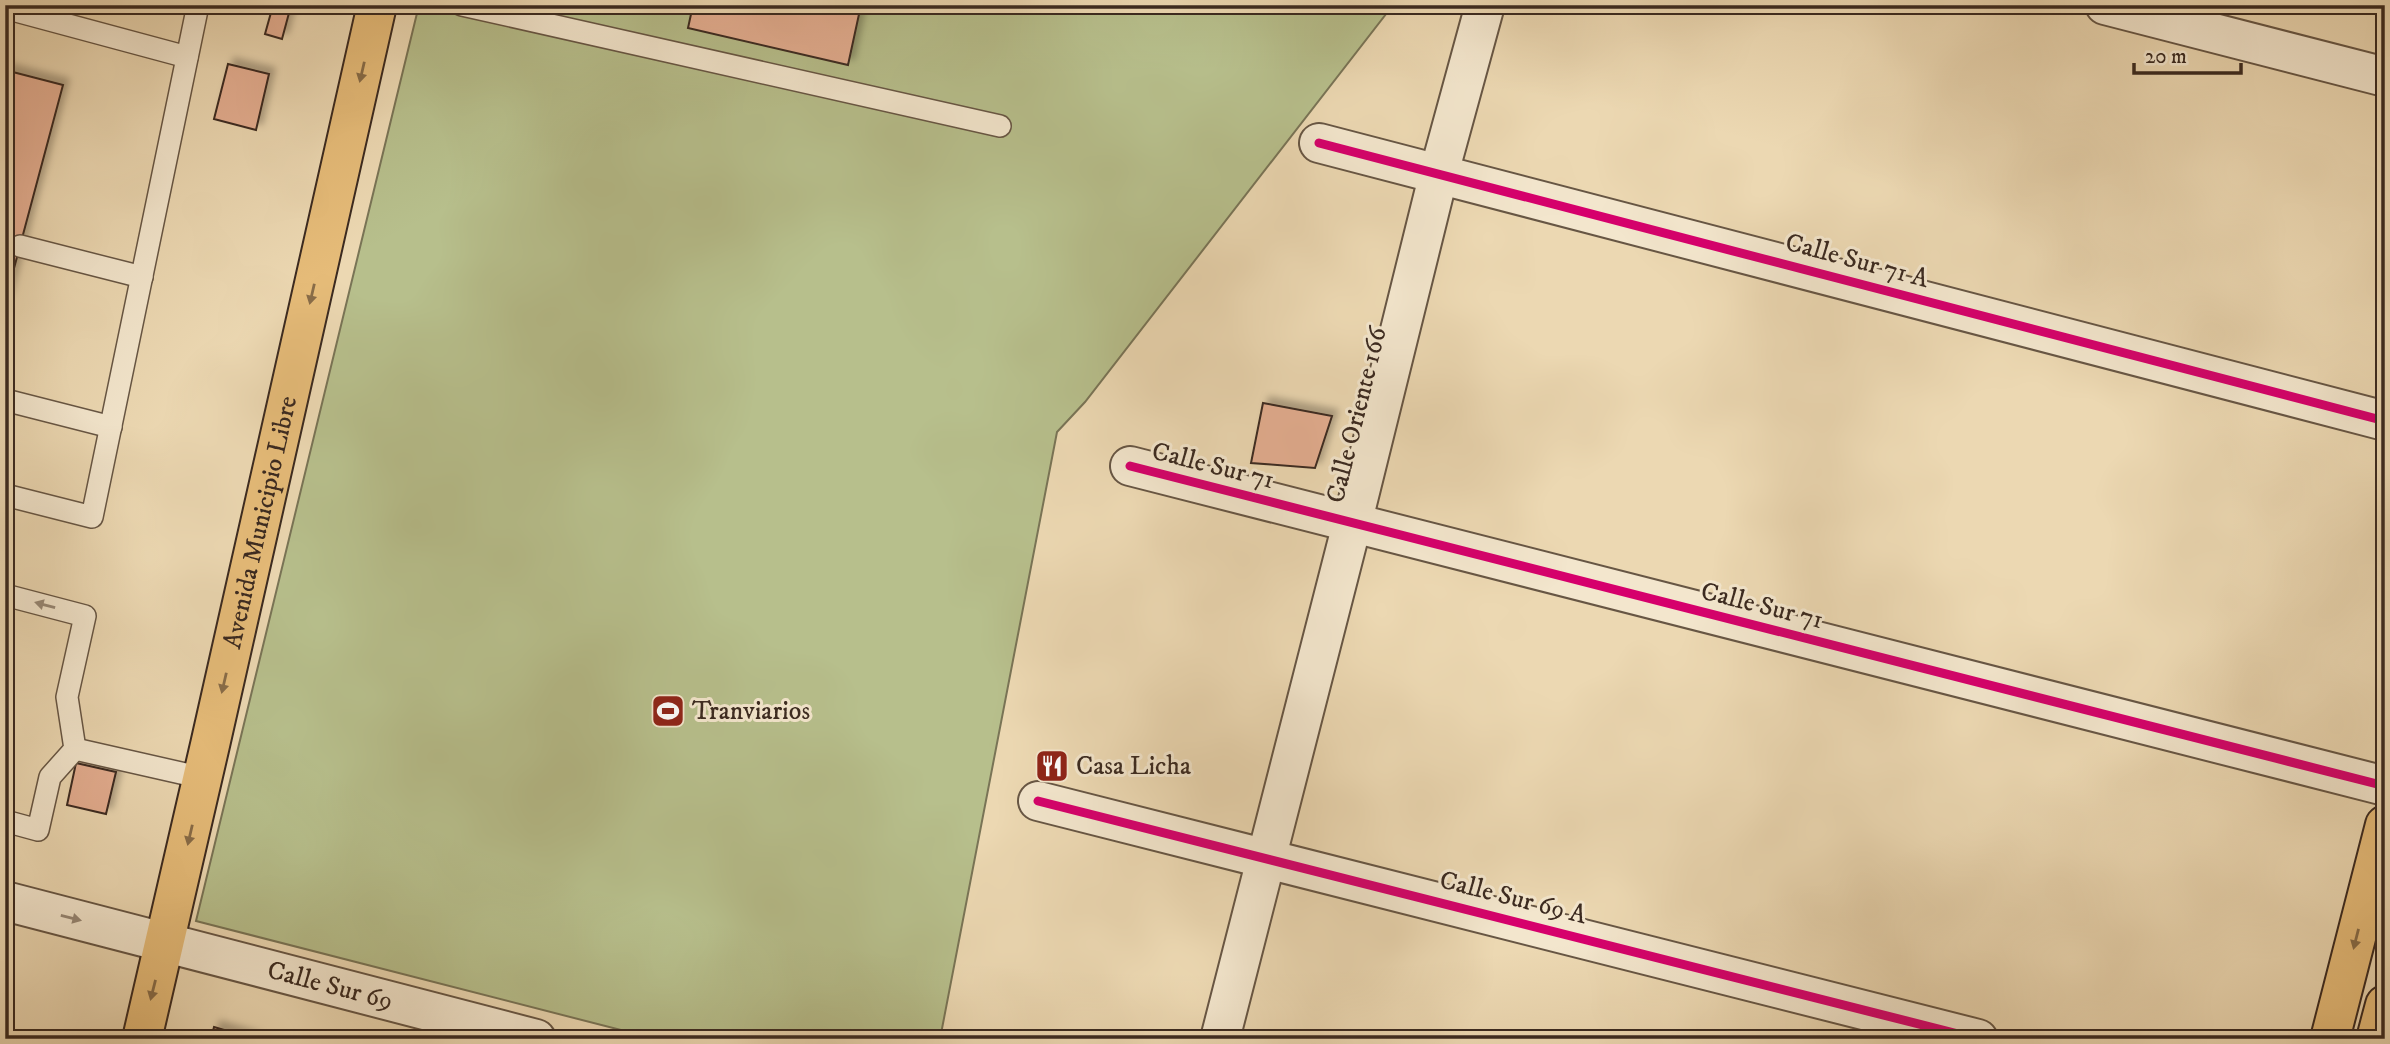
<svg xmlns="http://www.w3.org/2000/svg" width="2390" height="1044" viewBox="0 0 2390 1044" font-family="'IM FELL DW Pica',serif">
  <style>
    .green { fill: #b7bf8c; stroke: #797456; stroke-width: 2 }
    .building { fill: #e4ae91; stroke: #3b2a20; stroke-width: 2; filter: url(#shadow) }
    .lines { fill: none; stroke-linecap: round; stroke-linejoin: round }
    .service-casing { stroke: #675644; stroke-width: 24 }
    .minor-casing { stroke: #675644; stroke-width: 42 }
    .primary-casing { stroke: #3b2a20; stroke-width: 42 }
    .service { stroke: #f3e6cd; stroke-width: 21 }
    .minor { stroke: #f3e6cd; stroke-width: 38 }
    .primary { stroke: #e6bc79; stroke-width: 38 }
    .cycleway-casing { stroke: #f3e6cd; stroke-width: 13 }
    .cycleway { stroke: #d6006c; stroke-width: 9 }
    .oneway { fill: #886c48 }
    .oneway2 { fill: #978876 }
    .labels { text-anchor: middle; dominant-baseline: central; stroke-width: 6; stroke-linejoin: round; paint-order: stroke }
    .street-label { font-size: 26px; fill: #3b2a20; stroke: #f3e6cd }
    .poi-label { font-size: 26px; fill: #3b2a20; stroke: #f3e6cd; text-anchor: start }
  </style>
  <defs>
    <filter id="shadow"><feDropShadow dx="6" dy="-6" stdDeviation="3.5" flood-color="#0004"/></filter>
  </defs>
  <rect width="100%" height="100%" fill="#ecd8b2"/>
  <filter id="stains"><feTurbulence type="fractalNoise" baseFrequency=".00286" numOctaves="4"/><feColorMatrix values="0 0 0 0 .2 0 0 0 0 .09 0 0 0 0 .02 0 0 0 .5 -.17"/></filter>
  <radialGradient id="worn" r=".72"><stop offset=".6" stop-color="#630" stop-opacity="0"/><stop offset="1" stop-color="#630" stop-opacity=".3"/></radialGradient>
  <!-- green -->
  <polygon class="green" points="419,5 1393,5 1085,402 1057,432 940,1039 656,1039 196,921"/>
  <!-- building -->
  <g class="building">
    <polygon points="693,5 861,5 848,65 688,28"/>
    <polygon points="272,9 289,13 282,39 265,34"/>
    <polygon points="228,64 269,74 256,130 214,119"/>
    <polygon points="5,70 63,85 5,302"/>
    <polygon points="1263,403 1332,416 1315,468 1251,463"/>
    <polygon points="76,763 116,772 106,814 67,805"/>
    <polygon points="214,1027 255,1039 211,1039"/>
  </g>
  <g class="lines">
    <defs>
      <g id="service">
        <polyline points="462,5 1000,126"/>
        <polyline points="5,8 187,57"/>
        <polyline points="20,246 142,277"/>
        <polyline points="5,400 111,427"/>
        <polyline points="5,495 92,517 198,5"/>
        <polyline points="5,595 85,616 67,697 75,749 50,777 38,830 5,821"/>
        <polyline points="75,749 203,778"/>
      </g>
      <g id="minor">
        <polyline points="2105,5 2385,77"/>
        <polyline points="1319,143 2385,421"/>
        <polyline points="1130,466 2385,786"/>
        <polyline points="1038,801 1978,1039"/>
        <path id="s1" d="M 5,901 L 536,1039"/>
        <polyline points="1220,1039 1352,524 1439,173 1485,5"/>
      </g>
      <g id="primary">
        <path id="s2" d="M 142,1039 L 210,745 L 377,5"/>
        <polyline points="2330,1039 2385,825"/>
        <polyline points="2376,1039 2385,1005"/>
      </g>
    </defs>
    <!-- service casing -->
    <use href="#service" class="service-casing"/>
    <!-- minor casing -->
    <use href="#minor" class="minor-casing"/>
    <!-- primary casing -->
    <use href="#primary" class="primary-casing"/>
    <!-- service -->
    <use href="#service" class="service"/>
    <!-- minor -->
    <use href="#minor" class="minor"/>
    <!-- primary -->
    <use href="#primary" class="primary"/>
    <defs>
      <g id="cycleway">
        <polyline points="1319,143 2385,421"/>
        <polyline points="1130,466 2385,786"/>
        <polyline points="1038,801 1978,1039"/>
      </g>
    </defs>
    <!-- cycleway casing -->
    <use href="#cycleway" class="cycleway-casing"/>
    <!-- cycleway -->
    <use href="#cycleway" class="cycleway"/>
  </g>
  <!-- one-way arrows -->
  <defs><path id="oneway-solid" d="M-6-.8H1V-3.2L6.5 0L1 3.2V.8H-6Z" transform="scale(1.75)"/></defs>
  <g class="oneway">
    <use href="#oneway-solid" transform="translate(362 72) rotate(103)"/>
    <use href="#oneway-solid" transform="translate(312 294) rotate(103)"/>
    <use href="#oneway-solid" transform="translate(224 683) rotate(103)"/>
    <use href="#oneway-solid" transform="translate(190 835) rotate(103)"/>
    <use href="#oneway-solid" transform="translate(2356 939) rotate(104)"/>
    <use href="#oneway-solid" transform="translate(153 990) rotate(104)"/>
  </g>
  <g class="oneway2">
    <use href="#oneway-solid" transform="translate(45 605) rotate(-165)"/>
    <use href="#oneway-solid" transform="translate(71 918) rotate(14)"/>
  </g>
  <!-- icons -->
  <defs>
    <symbol id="stadium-square" viewBox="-11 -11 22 22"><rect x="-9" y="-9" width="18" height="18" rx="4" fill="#8f2418" stroke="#f3e6cd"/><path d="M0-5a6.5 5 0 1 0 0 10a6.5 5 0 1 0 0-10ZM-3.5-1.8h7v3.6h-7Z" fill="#fff"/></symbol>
    <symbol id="restaurant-square" viewBox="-11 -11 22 22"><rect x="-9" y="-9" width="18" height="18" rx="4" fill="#8f2418" stroke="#f3e6cd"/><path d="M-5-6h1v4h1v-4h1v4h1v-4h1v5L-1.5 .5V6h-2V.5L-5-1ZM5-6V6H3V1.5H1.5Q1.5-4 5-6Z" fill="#fff"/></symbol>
  </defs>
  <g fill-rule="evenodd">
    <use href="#stadium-square" x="649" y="692" width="38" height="38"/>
    <use href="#restaurant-square" x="1033" y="747" width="38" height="38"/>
  </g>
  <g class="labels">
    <!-- street labels -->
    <g class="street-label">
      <text transform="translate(1857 261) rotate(15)">Calle Sur 71 A</text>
      <text transform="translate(1357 415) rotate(-76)">Calle Oriente 166</text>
      <text transform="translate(1213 466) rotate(14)">Calle Sur 71</text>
      <text stroke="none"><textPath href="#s2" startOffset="530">Avenida Municipio Libre</textPath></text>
      <text transform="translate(1762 606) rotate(14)">Calle Sur 71</text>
      <text transform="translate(1513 898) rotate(14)">Calle Sur 69 A</text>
      <text stroke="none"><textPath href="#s1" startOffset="336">Calle Sur 69</textPath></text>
    </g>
    <!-- poi labels -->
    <g class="poi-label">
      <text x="692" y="711">Tranviarios</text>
      <text x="1076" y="766">Casa Licha</text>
    </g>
  </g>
  <!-- margin -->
  <rect width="2390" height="1044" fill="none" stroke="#ecd8b2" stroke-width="28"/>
  <rect x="7" y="7" width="2376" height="1030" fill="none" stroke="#3b2a20" stroke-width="3.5"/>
  <rect x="14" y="14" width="2362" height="1016" fill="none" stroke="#3b2a20" stroke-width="2"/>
  <!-- scale -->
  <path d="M2134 63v10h107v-10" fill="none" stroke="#3b2a20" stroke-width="3.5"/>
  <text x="2145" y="63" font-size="21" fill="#3b2a20" stroke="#f3e6cd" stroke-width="5" paint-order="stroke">20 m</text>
  <rect width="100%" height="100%" filter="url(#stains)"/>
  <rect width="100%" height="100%" fill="url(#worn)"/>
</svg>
